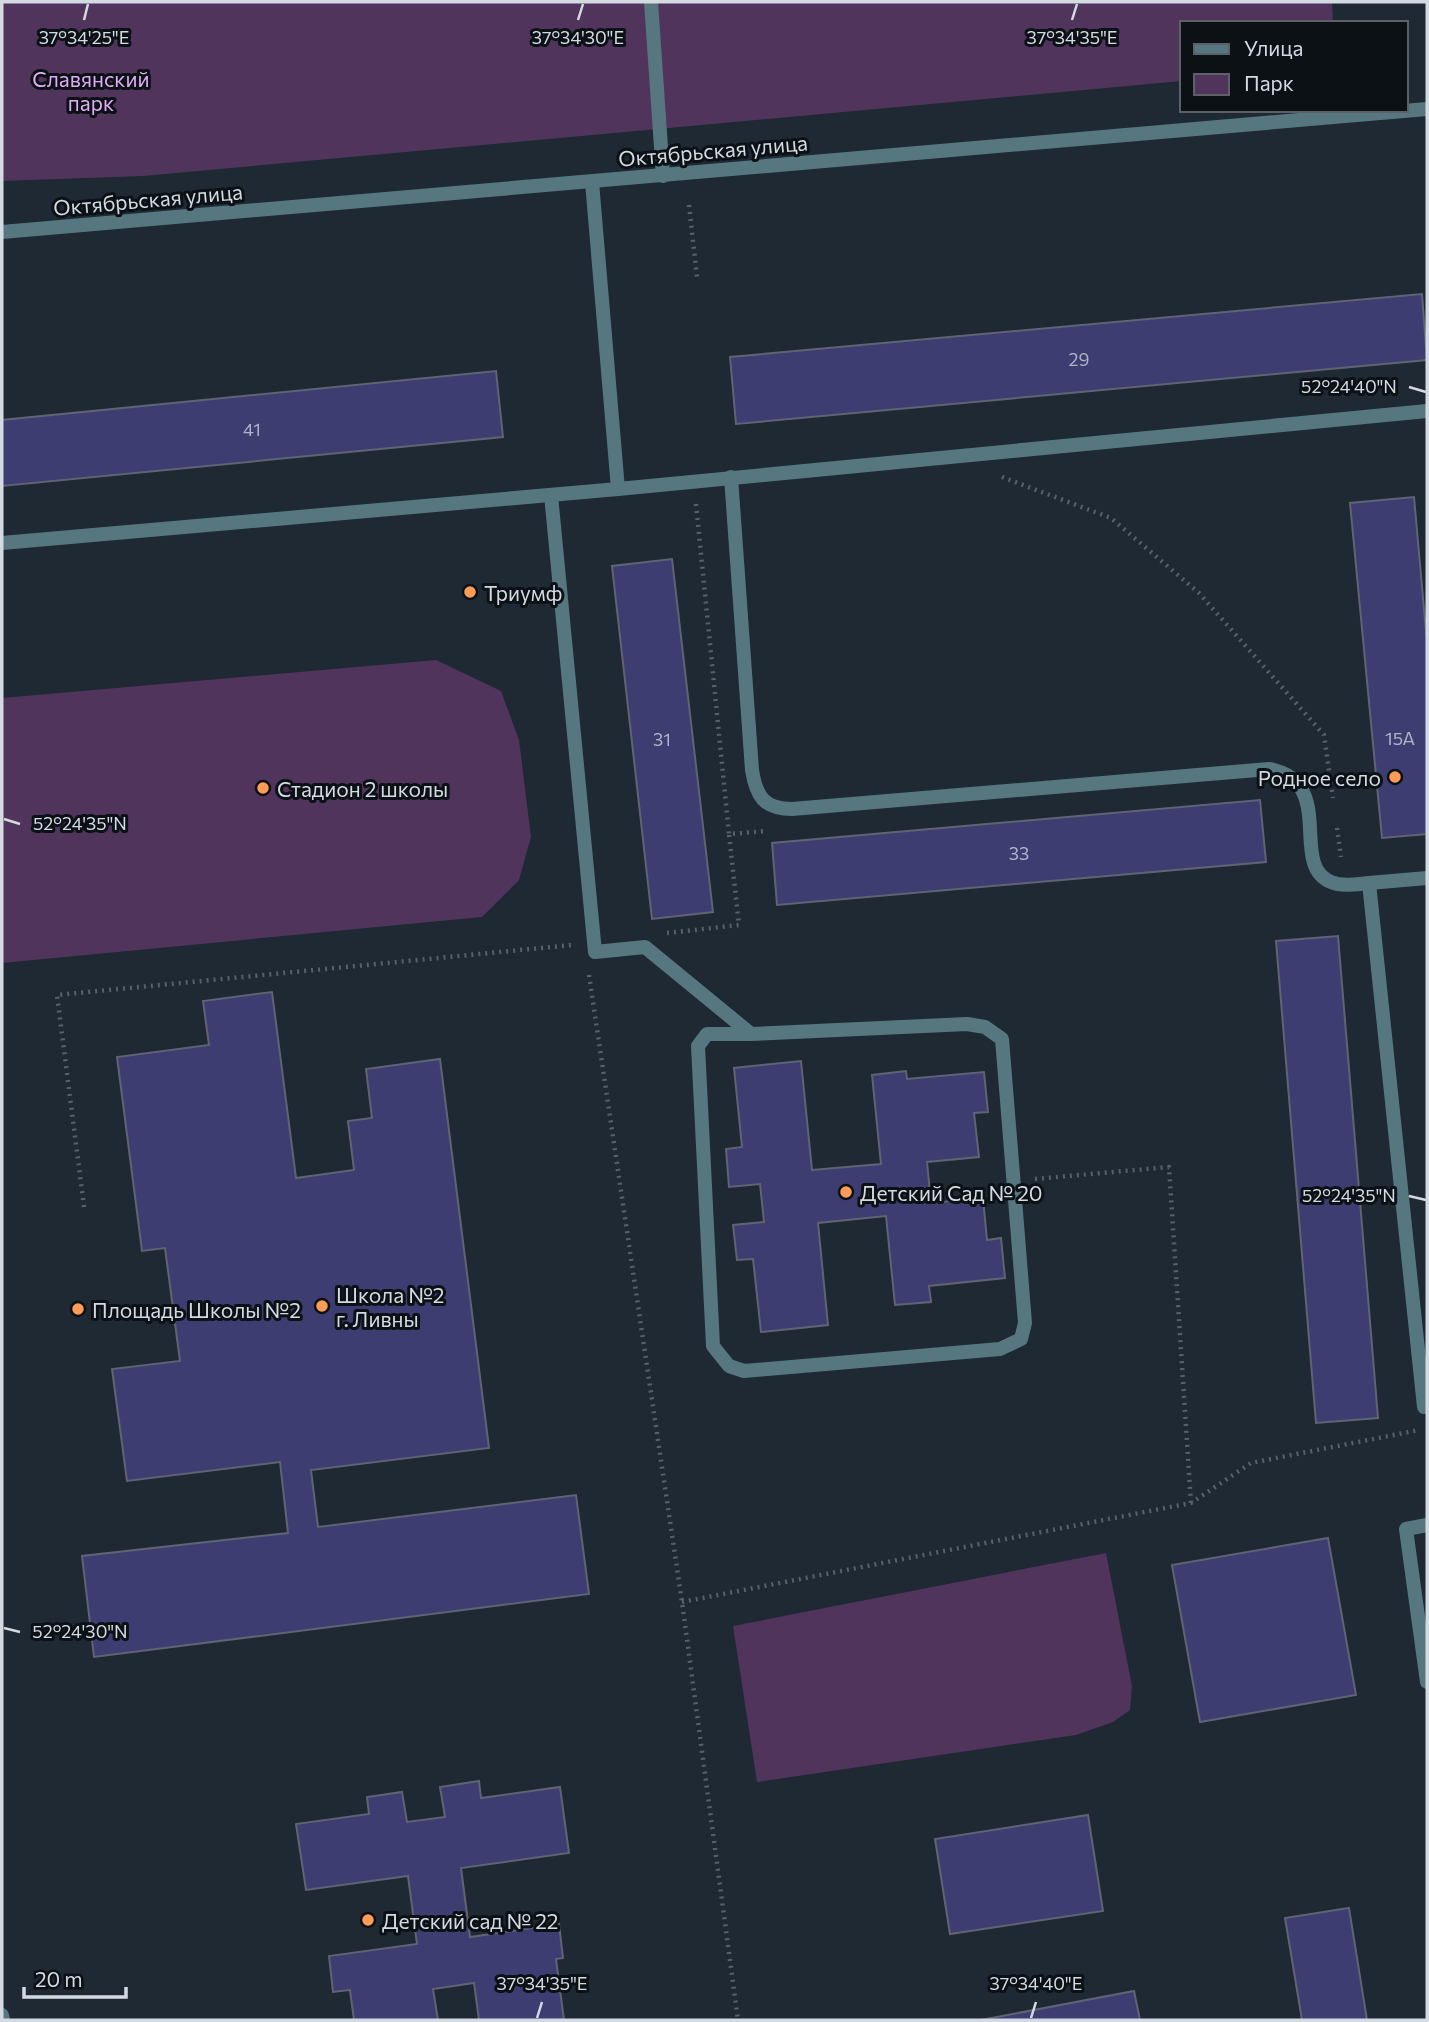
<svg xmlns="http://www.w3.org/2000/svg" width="1429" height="2022" viewBox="0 0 1429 2022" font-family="Commissioner,sans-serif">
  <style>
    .green { fill: #50345c }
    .building { fill: #3e3d72; stroke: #616273; stroke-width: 2 }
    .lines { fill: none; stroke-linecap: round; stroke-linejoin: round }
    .path { stroke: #57616b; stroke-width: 4.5; stroke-dasharray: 2 5; stroke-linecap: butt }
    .service { stroke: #56777f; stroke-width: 14 }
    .minor { stroke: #56777f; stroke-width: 14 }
    .tertiary { stroke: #56777f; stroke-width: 14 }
    .ticks { fill: none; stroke: #d3dae2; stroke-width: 2.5 }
    .poi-dot { fill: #fd9c56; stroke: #0c1116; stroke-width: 2.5 }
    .labels { text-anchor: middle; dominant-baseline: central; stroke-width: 6; stroke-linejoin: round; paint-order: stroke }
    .number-label { font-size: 18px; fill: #aeb3c6 }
    .park-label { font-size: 21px; fill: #e0abf7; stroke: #0c1116 }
    .street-label { font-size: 21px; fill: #d3dae2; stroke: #0c1116 }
    .poi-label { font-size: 21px; fill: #d3dae2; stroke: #0c1116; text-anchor: start }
    .ticks-label { font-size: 18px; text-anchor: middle; fill: #d3dae2; stroke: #0c1116; stroke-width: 6; stroke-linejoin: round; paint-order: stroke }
  </style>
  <rect width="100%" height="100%" fill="#1e2934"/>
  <!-- green -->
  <g class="green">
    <polygon points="2,2 1332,2 1333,23 1182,23 1182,81 143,176 2,181"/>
    <polygon points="436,660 501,691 519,740 531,837 519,880 482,917 2,963 2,698"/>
    <polygon points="1106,1553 1132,1686 1130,1710 1113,1722 1076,1735 757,1782 733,1626"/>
  </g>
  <!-- building -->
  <g class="building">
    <polygon points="1422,294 1427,360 736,424 730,357"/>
    <polygon points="496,371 503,437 2,486 2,420"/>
    <polygon points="1414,497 1427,643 1427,834 1382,838 1350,503"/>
    <polygon points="672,559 713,912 652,919 612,566"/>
    <polygon points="1260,800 1266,862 777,905 772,843"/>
    <polygon points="1338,936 1378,1418 1316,1423 1276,941"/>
    <polygon points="272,992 296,1178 354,1170 348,1121 372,1118 366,1069 440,1059 489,1448 311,1470 318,1527 576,1495 589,1594 94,1657 82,1556 288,1533 280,1462 127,1481 112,1369 180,1361 165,1248 142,1251 117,1057 209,1045 203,1001"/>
    <polygon points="801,1061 812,1170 881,1164 872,1075 906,1071 907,1079 984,1072 988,1112 974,1113 979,1157 927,1162 931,1203 983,1198 987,1240 1001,1238 1005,1278 929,1286 931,1302 895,1305 886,1216 818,1223 828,1325 761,1332 753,1259 737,1260 733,1225 764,1222 760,1184 729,1187 726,1149 742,1147 734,1068"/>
    <polygon points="1328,1538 1356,1695 1200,1722 1172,1565"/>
    <polygon points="479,1781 481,1798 560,1787 569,1853 461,1868 470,1937 559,1924 563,1958 556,1959 564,2020 479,2020 474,1983 433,1989 438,2020 354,2020 350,1990 333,1992 329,1956 417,1944 408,1876 306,1890 296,1824 369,1814 367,1797 402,1792 407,1822 445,1817 440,1787"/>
    <polygon points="1088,1815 1103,1911 950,1934 935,1839"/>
    <polygon points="1349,1908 1367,2020 1302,2020 1285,1918"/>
    <polygon points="1134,1991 1140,2020 981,2020"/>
  </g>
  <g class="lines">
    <!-- path -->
    <g class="path">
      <polyline points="689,205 697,277"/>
      <polyline points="1002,477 1111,518 1199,593 1324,735 1331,784"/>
      <polyline points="696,504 729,834"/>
      <polyline points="1323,784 1331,784 1333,798"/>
      <polyline points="1337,828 1341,857"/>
      <polyline points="667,933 739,925 729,834 767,831"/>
      <polyline points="589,975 682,1602 738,2020"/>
      <polyline points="1035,1179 1169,1167 1191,1503"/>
      <polyline points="84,1207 57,995 572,945"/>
      <polyline points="682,1602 1191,1503 1251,1463 1419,1430"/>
    </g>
    <!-- service -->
    <g class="service">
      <polyline points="651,2 663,176"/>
      <path d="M 731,477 L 752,770 C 756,795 763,809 792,809 L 1269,769 C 1338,782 1288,865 1331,882 C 1343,887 1357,884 1369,883"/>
      <polyline points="618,489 1427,411"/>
      <polyline points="551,495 595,952 645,947 751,1034 967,1024 985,1027 1002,1039 1025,1323 1021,1339 1000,1349 744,1371 729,1366 713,1346 698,1046 707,1034 751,1034"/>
      <polyline points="2,543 618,489 592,182"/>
      <polyline points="1424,1407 1369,883 1427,878"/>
      <polyline points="1427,1525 1406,1529 1427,1682"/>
    </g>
    <!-- minor -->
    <polyline class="minor" points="2,2015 3,2020"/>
    <!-- tertiary -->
    <polyline class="tertiary" points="2,232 1427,109"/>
  </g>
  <!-- ticks -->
  <path class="ticks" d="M 84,20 L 88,4M 578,20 L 583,4M 1072,20 L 1077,4M 1409,387 L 1426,392M 4,819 L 20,824M 1409,1196 L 1426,1200M 4,1628 L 20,1632M 537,2018 L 542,2002M 1031,2018 L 1036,2002"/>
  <!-- markers -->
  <g class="poi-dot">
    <circle cx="470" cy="592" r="7"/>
    <circle cx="1395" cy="777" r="7"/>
    <circle cx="263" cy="788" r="7"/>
    <circle cx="846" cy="1192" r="7"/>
    <circle cx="322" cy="1306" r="7"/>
    <circle cx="78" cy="1309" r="7"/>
    <circle cx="368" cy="1920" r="7"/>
  </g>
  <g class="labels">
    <!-- number labels -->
    <g class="number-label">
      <text x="1079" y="359">29</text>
      <text x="252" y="429">41</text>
      <text x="1400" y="738">15А</text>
      <text x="662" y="739">31</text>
      <text x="1019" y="853">33</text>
    </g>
    <!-- park labels -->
    <g class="park-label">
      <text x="91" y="78">Славянский<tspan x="91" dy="24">парк</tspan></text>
    </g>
    <!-- street labels -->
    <g class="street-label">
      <text transform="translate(713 150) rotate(-5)">Октябрьская улица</text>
      <text transform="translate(148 199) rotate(-5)">Октябрьская улица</text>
    </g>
    <!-- poi labels -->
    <g class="poi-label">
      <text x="484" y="592">Триумф</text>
      <text x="1381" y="777" text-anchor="end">Родное село</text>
      <text x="277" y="788">Стадион 2 школы</text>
      <text x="860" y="1192">Детский Сад № 20</text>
      <text x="336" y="1294">Школа №2<tspan x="336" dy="24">г. Ливны</tspan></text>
      <text x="92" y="1309">Площадь Школы №2</text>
      <text x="382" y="1920">Детский сад № 22</text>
    </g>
  </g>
  <g class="ticks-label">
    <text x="84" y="44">37°34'25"E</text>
    <text x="578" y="44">37°34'30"E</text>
    <text x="1072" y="44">37°34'35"E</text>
    <text x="1349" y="393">52°24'40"N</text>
    <text x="80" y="830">52°24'35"N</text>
    <text x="1349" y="1202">52°24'35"N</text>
    <text x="80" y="1638">52°24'30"N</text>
    <text x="542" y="1990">37°34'35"E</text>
    <text x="1036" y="1990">37°34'40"E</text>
  </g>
  <!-- border -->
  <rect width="1429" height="2022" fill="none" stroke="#d3dae2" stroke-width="7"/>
  <!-- legend -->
  <rect x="1180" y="21" width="228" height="91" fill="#0c1116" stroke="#5c6168" stroke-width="2"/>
  <rect x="1194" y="44" width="35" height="10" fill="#56777f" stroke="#5c6168" stroke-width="2"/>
  <text x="1244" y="56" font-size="21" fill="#d3dae2">Улица</text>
  <rect x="1194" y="74" width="35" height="21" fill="#50345c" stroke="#5c6168" stroke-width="2"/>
  <text x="1244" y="91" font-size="21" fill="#d3dae2">Парк</text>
  <!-- scale -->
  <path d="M24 1987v10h102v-10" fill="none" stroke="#d3dae2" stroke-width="3.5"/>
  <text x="35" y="1987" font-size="21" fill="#d3dae2" stroke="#0c1116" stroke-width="5" paint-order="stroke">20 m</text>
</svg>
